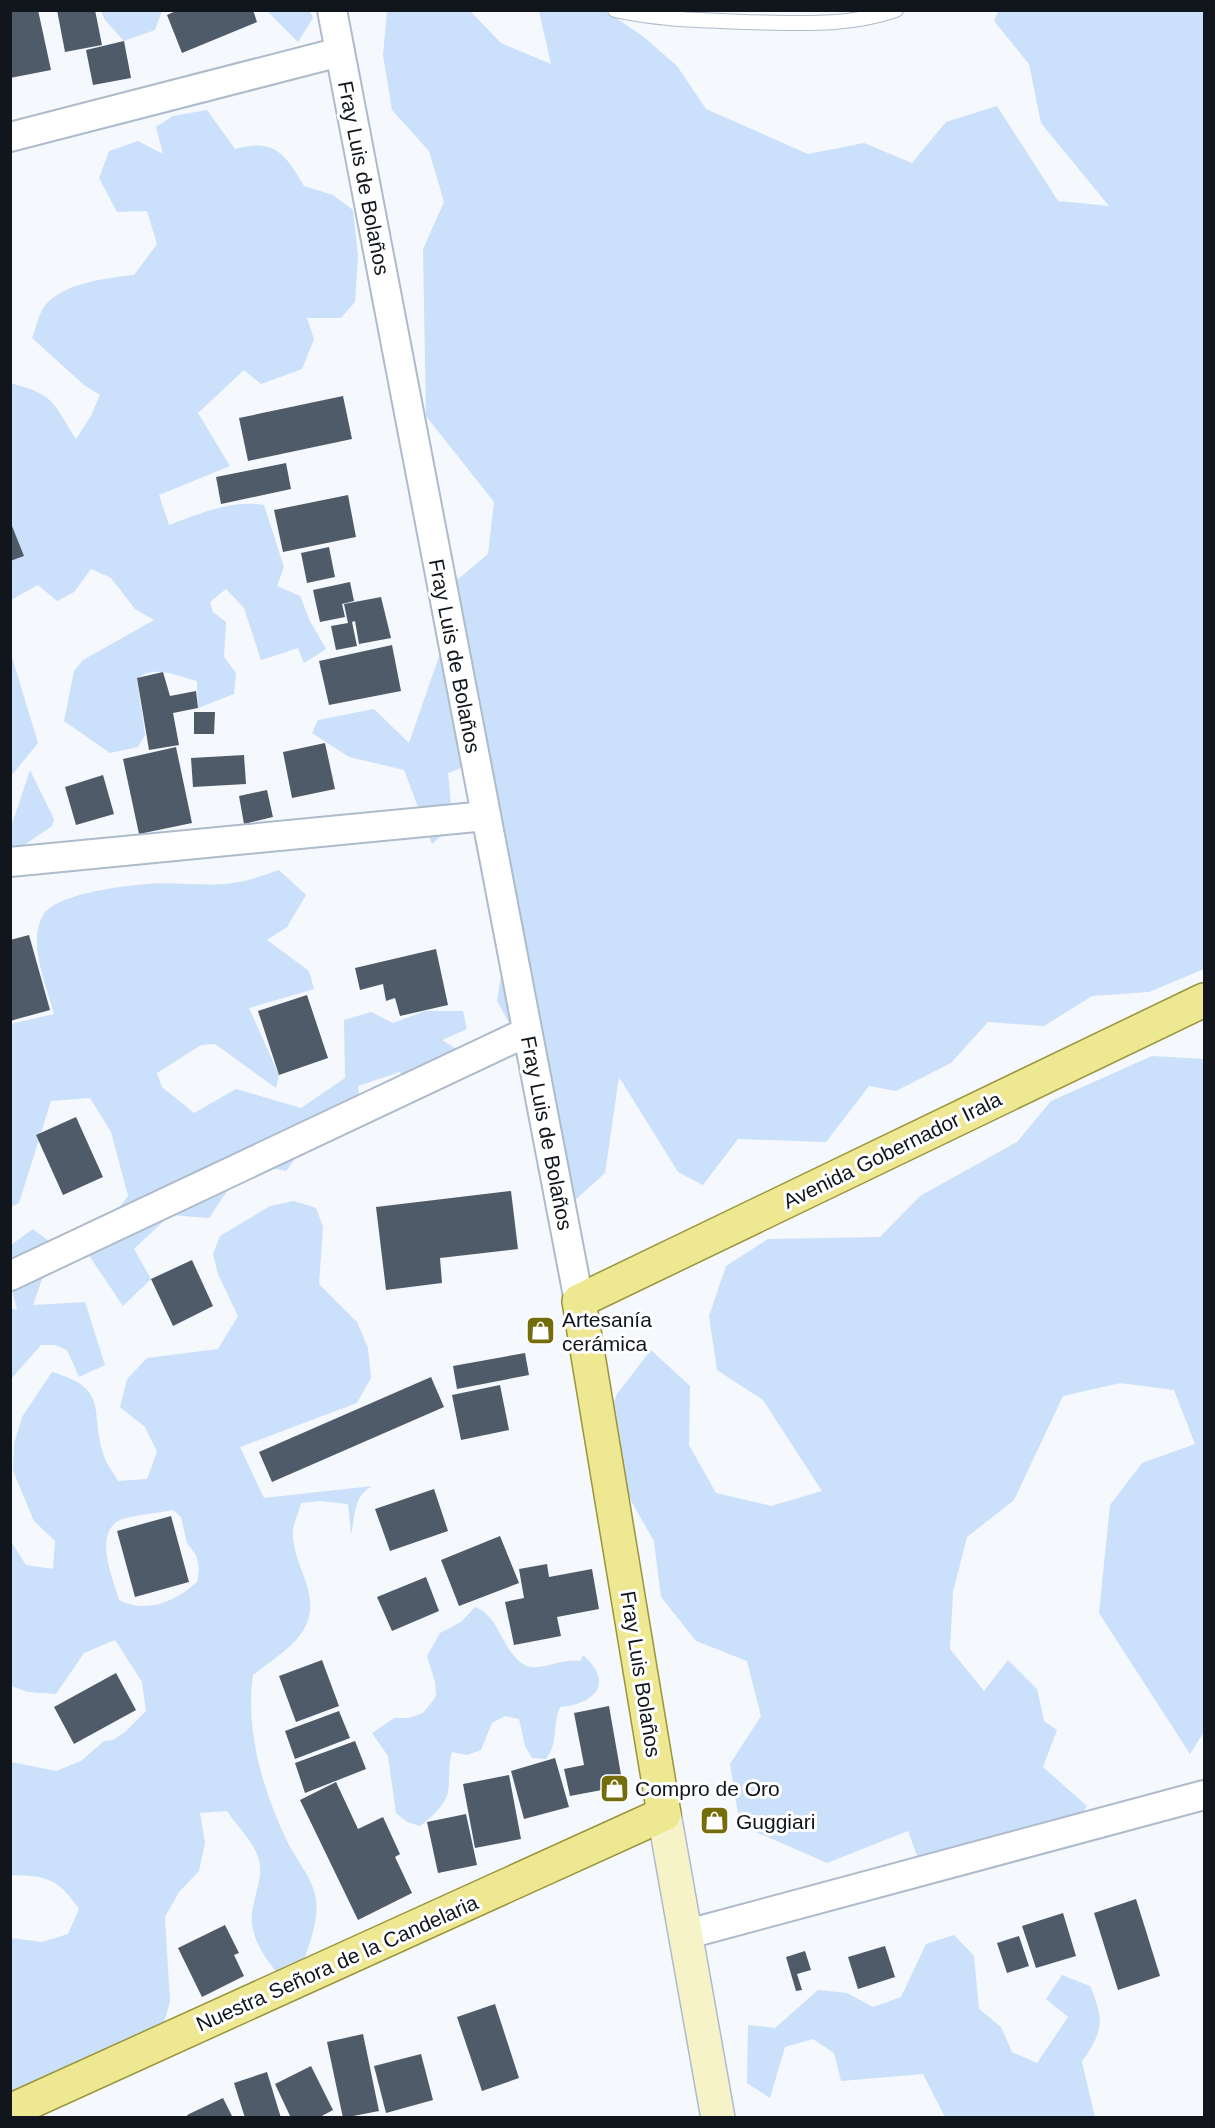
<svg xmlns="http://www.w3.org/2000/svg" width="1215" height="2128" viewBox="0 0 1215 2128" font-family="Helvetica,sans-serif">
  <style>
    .green { fill: #cae0fb; fill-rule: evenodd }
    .building { fill: #4f5b69 }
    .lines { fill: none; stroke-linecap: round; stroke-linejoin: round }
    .lane-casing { stroke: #aebbcb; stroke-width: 16 }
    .street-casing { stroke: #aebbcb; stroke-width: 32 }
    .secondary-casing { stroke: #aebbcb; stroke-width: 36 }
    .primary-casing { stroke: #9a943b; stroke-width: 36 }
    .lane { stroke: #fff; stroke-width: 14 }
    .street { stroke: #fff; stroke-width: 28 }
    .secondary { stroke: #f7f3c9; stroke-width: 33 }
    .primary { stroke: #eee893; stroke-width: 33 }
    .labels { text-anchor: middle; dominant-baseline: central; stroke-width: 6; stroke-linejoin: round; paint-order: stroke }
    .street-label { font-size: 21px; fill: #11161c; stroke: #fff }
    .poi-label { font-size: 21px; fill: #11161c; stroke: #fff; text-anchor: start }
  </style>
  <rect width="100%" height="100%" fill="#f5f8fc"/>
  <!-- green -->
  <g class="green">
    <polygon points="999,10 1201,11 1204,15 1204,969 1149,992 1092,996 1044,1026 988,1022 951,1063 896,1091 869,1086 826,1142 738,1139 703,1185 678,1172 619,1077 605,1173 574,1201 535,1070 497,1001 508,934 474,763 448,773 453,825 432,844 404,770 349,757 312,733 318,720 374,709 409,743 444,642 445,590 488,554 494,502 426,416 423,249 444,202 429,151 392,110 383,55 387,11 470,11 501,43 551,64 539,11 606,11 645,38 677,66 706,109 808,154 864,143 912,163 946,122 997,106 1058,201 1109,206 1041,123 1029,64 994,21"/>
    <polygon points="101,11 101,10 162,11 155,30 124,41 105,20"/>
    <polygon points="267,11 310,11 313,18 298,42"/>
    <path d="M 207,110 L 235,149 C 275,138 285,154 304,186 L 333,195 L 353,210 L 358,256 L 355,302 L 341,318 L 307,318 L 314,339 L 302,369 L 261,384 L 244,370 L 198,413 L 230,466 L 159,495 L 169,525 C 199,514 232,499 264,505 L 284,567 L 277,586 L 300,596 L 310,621 L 326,649 L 304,663 L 298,648 L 261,660 L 244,608 L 226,589 L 210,602 L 213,612 L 226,622 L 224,657 L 236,673 L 234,694 L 198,708 L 197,681 C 177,676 154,664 137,679 L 145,735 L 138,747 L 110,753 L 64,721 L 74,671 L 83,660 L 154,620 L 135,609 L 111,578 L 91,569 L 74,592 L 57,601 L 38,585 L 11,600 L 10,383 C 57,395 53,404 76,439 L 91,416 L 100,395 L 84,385 L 32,338 C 36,329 38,315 44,307 C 61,283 107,278 134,275 L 157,244 L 147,211 L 117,212 L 99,178 L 109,151 L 138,141 L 163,154 L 156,127 L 173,116 Z"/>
    <polygon points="11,654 38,743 11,776 10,776"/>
    <polygon points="30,770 54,819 52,826 11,854 11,827"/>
    <path d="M 279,870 L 306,895 L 287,927 L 267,940 L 309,971 L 314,989 L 249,1008 L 279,1075 L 276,1088 L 215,1044 L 201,1045 L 157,1073 L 162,1087 L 194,1113 L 236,1089 L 301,1108 L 345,1078 L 344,1020 L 371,1012 L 393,1023 L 425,1011 L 463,1011 L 467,1029 L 442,1040 L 469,1057 L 407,1088 L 400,1072 L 358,1086 L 361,1116 L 317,1129 L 286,1171 L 246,1163 L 209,1218 L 170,1215 L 134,1249 L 151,1279 L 123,1306 L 86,1251 L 128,1196 L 111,1132 L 90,1098 L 51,1101 L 19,1203 L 11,1207 L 10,1024 L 54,1014 C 47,986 27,943 43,915 C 56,894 122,886 147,884 C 177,881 209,888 239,882 C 252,880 266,874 279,870 Z"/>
    <polygon points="1152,1056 1204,1059 1204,1732 1190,1754 1099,1613 1110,1505 1142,1463 1195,1444 1174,1390 1120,1383 1063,1396 1014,1500 967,1537 953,1592 950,1649 984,1691 1008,1660 1037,1689 1044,1721 1057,1730 1043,1767 1087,1806 1065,1840 919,1861 908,1831 827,1863 740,1825 730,1764 761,1716 747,1661 696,1641 661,1597 654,1541 598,1443 617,1394 651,1350 690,1386 689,1445 716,1493 771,1506 822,1491 763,1400 717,1370 709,1316 726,1266 768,1239 880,1237 920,1196 1017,1142 1051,1101"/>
    <path d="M 294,1201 L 316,1208 L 323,1227 L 319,1284 L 357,1322 L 368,1348 L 371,1378 L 357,1403 L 240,1447 L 264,1498 L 373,1486 C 353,1495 356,1515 351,1534 L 348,1504 L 320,1501 L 301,1503 C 299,1512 294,1522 293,1530 C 291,1570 331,1600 296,1640 C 284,1653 267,1664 253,1675 C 245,1732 263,1791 288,1843 C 296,1859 309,1874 314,1891 C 323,1918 305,1954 297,1980 L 287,1984 C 269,1964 246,1937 253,1907 C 256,1892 264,1872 258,1857 C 253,1841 236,1825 227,1811 L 200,1813 L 205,1843 L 199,1871 L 179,1892 L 165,1917 L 170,2002 L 162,2029 L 11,2111 L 11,1938 L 42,1942 L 68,1934 L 79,1909 C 58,1878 47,1876 11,1875 L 11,1762 L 56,1771 L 81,1761 L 104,1741 L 113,1740 L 125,1732 L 146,1711 L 142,1682 L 115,1640 L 84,1653 L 56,1694 L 28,1692 L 11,1686 L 10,1540 L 26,1565 L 53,1569 L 55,1541 L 34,1521 L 13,1471 L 14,1444 L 22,1417 L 52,1372 C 111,1389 89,1411 104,1456 C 106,1464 114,1473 118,1481 L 147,1479 L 157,1452 L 145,1427 L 120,1407 L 127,1379 L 147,1358 L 218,1349 L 238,1316 L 218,1274 L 213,1254 L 220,1236 L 270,1206 ZM 173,1510 L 181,1517 L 187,1543 L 196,1555 L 199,1568 L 197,1582 C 175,1602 146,1614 119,1600 C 113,1579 94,1536 118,1521 C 129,1515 160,1513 173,1510 Z"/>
    <polygon points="33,1229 54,1245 33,1305 85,1302 105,1365 79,1377 67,1350 55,1345 41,1345 11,1379 10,1308 17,1310 11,1286 11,1245"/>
    <path d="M 475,1607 C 501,1617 501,1652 526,1666 C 546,1671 560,1658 580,1661 L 583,1655 C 615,1683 595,1704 560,1707 C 552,1726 559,1742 546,1759 L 532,1758 L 525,1746 L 519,1719 L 505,1716 L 492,1723 L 481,1750 L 467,1755 L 452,1752 C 447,1766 451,1785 447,1796 C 442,1808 430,1818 420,1826 L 407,1822 L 396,1813 L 388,1756 L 372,1733 L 394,1718 L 409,1718 L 423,1713 L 432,1702 L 436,1696 L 435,1682 L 427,1656 L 440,1633 L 461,1622 Z"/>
    <path d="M 954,1935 L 974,1956 L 979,2009 L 1001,2027 L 1012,2052 L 1037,2063 L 1068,2017 L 1046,1999 L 1062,1975 L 1090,1986 C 1105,2022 1103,2030 1082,2062 L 1095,2117 L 945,2117 L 923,2074 L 841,2081 L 834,2053 L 813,2039 L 785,2047 L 770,2098 L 747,2083 L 748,2025 L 775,2028 L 818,1990 L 847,1993 L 873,2007 L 901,1997 L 926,1944 Z"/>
  </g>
  <!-- building -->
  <g class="building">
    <polygon points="10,10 38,10 51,70 10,78"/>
    <polygon points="57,10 95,10 102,45 65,52"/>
    <polygon points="178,10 253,10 257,22 182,53 167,15"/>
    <polygon points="124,41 131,78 93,85 86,50"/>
    <polygon points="343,396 352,439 248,461 239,418"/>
    <polygon points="286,463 291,489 221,504 216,477"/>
    <polygon points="348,495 356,537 283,552 274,510"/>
    <polygon points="10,521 24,556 10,561"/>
    <polygon points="329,547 335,577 307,583 301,553"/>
    <polygon points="350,582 354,601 342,604 345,617 320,622 313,590"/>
    <polygon points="381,597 391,638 359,644 355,621 352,622 357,646 336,650 331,626 348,623 344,604"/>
    <polygon points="392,645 401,691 329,705 319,661"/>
    <polygon points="163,672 170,696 196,691 198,708 173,713 179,745 149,750 137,678"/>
    <polygon points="194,712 215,712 214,734 194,734"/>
    <polygon points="325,743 335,789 292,798 283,752"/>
    <polygon points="176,747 192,823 139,834 123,759"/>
    <polygon points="244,755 246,784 193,787 191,758"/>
    <polygon points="103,775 114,814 76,825 65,787"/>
    <polygon points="267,790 273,817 244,824 239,796"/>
    <polygon points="29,935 50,1010 10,1021 10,940"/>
    <polygon points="436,949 448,1005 400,1016 395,998 386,1001 383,984 360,990 355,968"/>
    <polygon points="307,995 328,1058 279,1075 258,1011"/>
    <polygon points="76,1117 103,1177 63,1195 36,1135"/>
    <polygon points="511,1191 518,1249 440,1258 442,1283 386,1290 376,1207"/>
    <polygon points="192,1260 213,1306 173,1326 151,1279"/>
    <polygon points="525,1353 529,1375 457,1389 453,1366"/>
    <polygon points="431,1377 444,1407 272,1482 259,1452"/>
    <polygon points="500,1385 509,1430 461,1440 452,1395"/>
    <polygon points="434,1489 448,1531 390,1551 375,1509"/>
    <polygon points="171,1516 189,1582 135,1597 117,1531"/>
    <polygon points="500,1536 519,1583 459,1606 441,1560"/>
    <polygon points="547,1564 549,1577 592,1569 599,1609 557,1617 561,1636 514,1645 505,1602 524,1598 519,1569"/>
    <polygon points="426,1577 439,1611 392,1631 377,1597"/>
    <polygon points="322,1660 339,1706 296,1722 279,1676"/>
    <polygon points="116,1673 136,1710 74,1744 54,1707"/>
    <polygon points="609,1706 623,1786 570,1796 564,1769 584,1765 574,1713"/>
    <polygon points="339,1711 350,1738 295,1759 285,1731"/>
    <polygon points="355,1741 366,1769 305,1793 295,1763"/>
    <polygon points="555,1758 569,1807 524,1819 511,1771"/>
    <polygon points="509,1775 521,1839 475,1848 463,1784"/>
    <polygon points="336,1782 358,1829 383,1817 400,1854 395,1857 412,1893 358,1920 300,1800"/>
    <polygon points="466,1814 477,1865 438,1873 427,1822"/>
    <polygon points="1136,1899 1160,1976 1118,1990 1094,1913"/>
    <polygon points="1063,1913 1076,1956 1036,1968 1022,1926"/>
    <polygon points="225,1925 239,1953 234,1955 244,1976 202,1997 178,1948"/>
    <polygon points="1019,1936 1029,1966 1007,1973 997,1943"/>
    <polygon points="885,1946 895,1977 858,1989 848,1957"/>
    <polygon points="805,1951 811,1970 797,1974 802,1990 796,1991 786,1957"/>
    <polygon points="495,2004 519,2078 482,2091 457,2017"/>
    <polygon points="363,2034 379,2111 343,2118 327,2042"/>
    <polygon points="421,2054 433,2100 386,2113 374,2066"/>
    <polygon points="311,2066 333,2110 318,2118 291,2118 275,2084"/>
    <polygon points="267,2072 281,2118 245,2118 234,2083"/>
    <polygon points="223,2098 233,2118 184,2118 189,2114"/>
  </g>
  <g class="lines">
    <defs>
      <path id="lane" d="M 615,10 C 660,20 701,20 747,22 C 798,23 847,27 896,10"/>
      <g id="street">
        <polyline points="332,10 579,1301"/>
        <polyline points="10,137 340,52"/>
        <polyline points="10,862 486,816"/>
        <polyline points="10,1276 527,1032"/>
        <polyline points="684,1935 1204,1795"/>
      </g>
      <polyline id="secondary" points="664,1814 718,2118"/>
      <polyline id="primary" points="10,2111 664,1814 579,1301 1204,1000"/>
    </defs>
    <!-- lane casing -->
    <use href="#lane" class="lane-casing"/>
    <!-- street casing -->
    <use href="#street" class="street-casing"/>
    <!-- secondary casing -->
    <use href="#secondary" class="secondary-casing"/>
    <!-- primary casing -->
    <use href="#primary" class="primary-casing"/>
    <!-- lane -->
    <use href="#lane" class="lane"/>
    <!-- street -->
    <use href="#street" class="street"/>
    <!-- secondary -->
    <use href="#secondary" class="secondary"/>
    <!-- primary -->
    <use href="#primary" class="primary"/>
  </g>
  <!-- icons -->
  <defs>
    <symbol id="shop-square" viewBox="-11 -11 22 22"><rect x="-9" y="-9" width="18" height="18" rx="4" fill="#756d0b" stroke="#fff"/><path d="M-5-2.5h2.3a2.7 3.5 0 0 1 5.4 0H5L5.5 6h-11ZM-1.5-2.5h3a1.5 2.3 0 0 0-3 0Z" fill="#fff"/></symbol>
  </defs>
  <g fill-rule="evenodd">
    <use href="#shop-square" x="524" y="1314" width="33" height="33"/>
    <use href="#shop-square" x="598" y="1772" width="33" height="33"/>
    <use href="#shop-square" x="698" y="1804" width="33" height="33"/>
  </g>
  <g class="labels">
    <!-- street labels -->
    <g class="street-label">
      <text transform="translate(364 178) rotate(79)">Fray Luis de Bolaños</text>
      <text transform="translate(455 656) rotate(79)">Fray Luis de Bolaños</text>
      <text transform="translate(547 1133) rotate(79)">Fray Luis de Bolaños</text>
      <text transform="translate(892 1150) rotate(-26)">Avenida Gobernador Irala</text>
      <text transform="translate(641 1674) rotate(81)">Fray Luis Bolaños</text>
      <text transform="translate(337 1963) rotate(-24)">Nuestra Señora de la Candelaria</text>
    </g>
    <!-- poi labels -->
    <g class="poi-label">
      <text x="562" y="1319">Artesanía<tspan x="562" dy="24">cerámica</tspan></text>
      <text x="635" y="1788">Compro de Oro</text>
      <text x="736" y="1821">Guggiari</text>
    </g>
  </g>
  <!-- border -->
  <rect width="1215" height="2128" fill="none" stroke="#11161c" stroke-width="24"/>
</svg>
